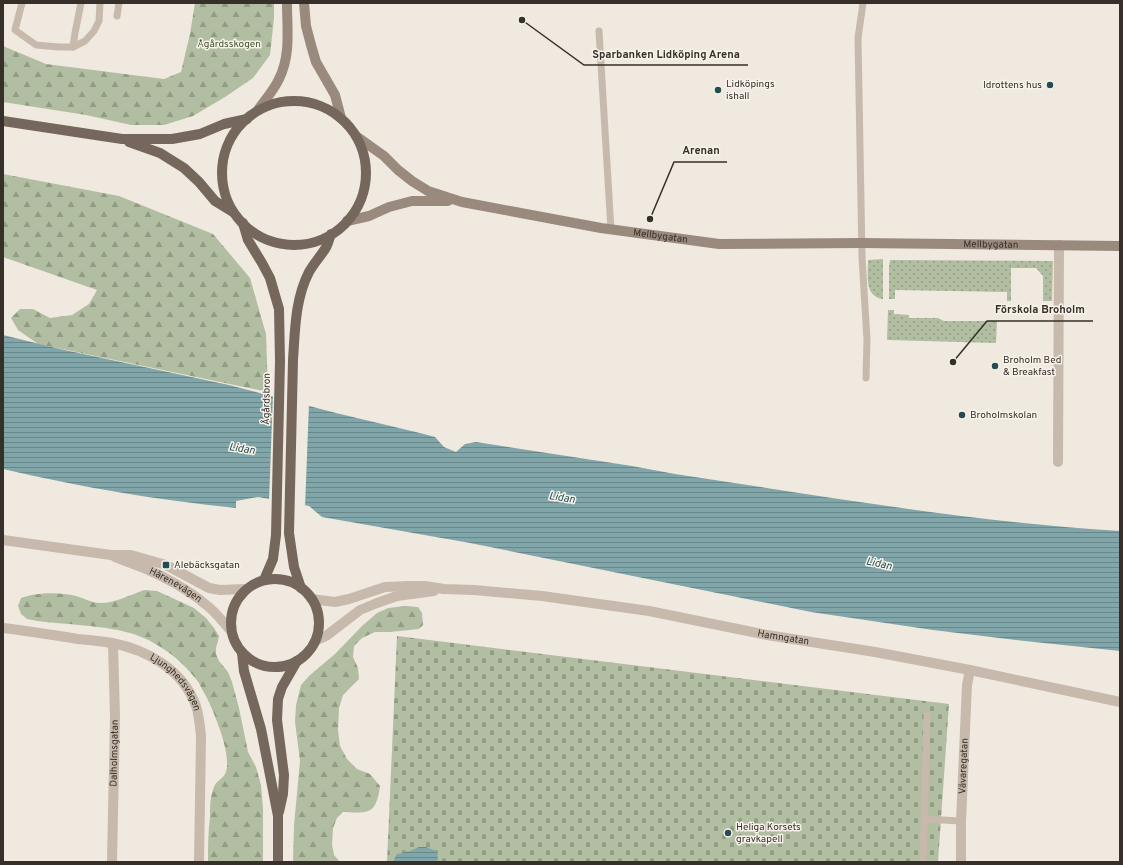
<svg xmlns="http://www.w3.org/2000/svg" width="1123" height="865" viewBox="0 0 1123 865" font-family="Overpass,sans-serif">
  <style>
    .grass { fill: url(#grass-dots) }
    .forest { fill: url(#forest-firs) }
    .cemetery { fill: url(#cemetery-stones) }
    .water { fill: url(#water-rules) }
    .pier { fill: #f0e9df }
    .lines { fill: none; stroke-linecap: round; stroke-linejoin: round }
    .service { stroke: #c7baac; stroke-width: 7 }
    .minor { stroke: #c7baac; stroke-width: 10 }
    .tertiary { stroke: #c7baac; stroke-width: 10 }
    .secondary { stroke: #9a8a7e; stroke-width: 10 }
    .primary { stroke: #76675d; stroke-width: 10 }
    .poi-dot { fill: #244d53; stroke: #f8f3eb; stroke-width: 1.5 }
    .labels { text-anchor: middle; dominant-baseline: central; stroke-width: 3; stroke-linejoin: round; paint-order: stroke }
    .park-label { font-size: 10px; fill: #435231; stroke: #f8f3eb }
    .poi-label { font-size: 10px; fill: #362f2a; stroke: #f8f3eb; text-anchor: start }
    .street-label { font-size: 10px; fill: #362f2a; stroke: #f8f3eb }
    .water-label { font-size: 11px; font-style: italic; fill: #244d53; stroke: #f8f3eb }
    .leader { fill: none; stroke: #362f2a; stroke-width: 1.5 }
    .callout-dot { fill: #362f2a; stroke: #f8f3eb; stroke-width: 1.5 }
    .callout-label { font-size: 11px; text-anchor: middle; font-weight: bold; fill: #362f2a; stroke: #f8f3eb; stroke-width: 3; stroke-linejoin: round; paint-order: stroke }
  </style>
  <defs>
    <pattern id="grass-dots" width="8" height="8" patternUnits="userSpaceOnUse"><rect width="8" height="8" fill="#b2bea1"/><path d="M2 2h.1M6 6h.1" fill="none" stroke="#929b83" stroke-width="1.8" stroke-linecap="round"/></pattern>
    <pattern id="forest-firs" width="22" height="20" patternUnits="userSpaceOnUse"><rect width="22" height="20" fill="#b2bea1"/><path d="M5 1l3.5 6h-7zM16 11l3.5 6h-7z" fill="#929b83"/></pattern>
    <pattern id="cemetery-stones" width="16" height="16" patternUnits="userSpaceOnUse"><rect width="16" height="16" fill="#b2bea1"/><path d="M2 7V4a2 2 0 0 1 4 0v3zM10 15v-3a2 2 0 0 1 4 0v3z" fill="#929b83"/></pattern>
    <pattern id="water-rules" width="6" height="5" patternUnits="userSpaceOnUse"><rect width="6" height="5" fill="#81a6aa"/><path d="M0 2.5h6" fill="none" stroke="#6a888b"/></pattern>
  </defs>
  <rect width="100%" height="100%" fill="#f0e9df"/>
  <!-- grass -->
  <g class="grass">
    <path d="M 883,259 L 883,299 C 864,297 868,274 868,260 Z"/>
    <polygon points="890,260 1053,261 1052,301 1043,301 1043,276 1036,268 1011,268 1011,301 1007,301 1007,292 895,290 895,299 889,299 889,267"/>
    <polygon points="888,310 894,310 894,314 909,315 909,318 938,318 944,321 997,321 996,343 887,340"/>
  </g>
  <!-- forest -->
  <g class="forest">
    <polygon points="195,3 274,3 274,18 270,55 253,78 225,97 193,116 164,125 131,125 86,115 3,102 3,46 46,64 164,79 181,72 190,34"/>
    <polygon points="3,174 119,196 213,234 250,278 266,334 268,392 38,344 18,330 11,318 20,309 33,309 50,318 72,315 89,304 97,290 3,257"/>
    <path d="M 144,590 L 157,591 L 194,608 L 206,618 L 214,628 L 219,636 L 218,641 L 216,648 L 216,654 L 219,661 L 228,672 L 232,682 L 239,708 L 248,752 L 256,767 L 261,785 L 263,809 L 263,862 L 208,862 C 208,847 208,832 210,817 C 210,808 210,798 213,790 C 216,777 228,781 227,762 C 227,744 214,712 206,696 C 202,690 200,683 195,678 C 179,657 152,638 126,632 C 107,627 88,626 69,624 C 55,623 41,622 27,619 L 21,614 L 18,606 L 21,598 C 36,592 60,592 76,596 C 84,598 91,603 100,603 C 115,603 130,595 144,590 Z"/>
    <path d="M 406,606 L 418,607 L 422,613 L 423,625 L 419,629 L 390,632 L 375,632 L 362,638 L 354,646 L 353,657 L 358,668 L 359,679 L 343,695 L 339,708 L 338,730 L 340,746 L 347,759 L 357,769 L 370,774 L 380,786 C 376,815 369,813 343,812 L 337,818 L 333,828 L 332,845 L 334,855 L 340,862 L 293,862 L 294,825 L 300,761 L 295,722 L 296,705 L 301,685 L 310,675 L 335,654 L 362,626 L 377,613 L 388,608 Z"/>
  </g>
  <!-- cemetery -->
  <polygon class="cemetery" points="397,636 949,704 938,862 387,862"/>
  <!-- water -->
  <g class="water">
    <path d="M 3,335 L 60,349 L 229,385 L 336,413 L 420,433 L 435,437 L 444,447 L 456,452 L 465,444 L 476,442 L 632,466 L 675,474 C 823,496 970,522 1120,531 L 1120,651 L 1025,641 L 933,630 L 811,612 L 470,543 L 322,517 L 309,506 L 258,497 L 236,501 L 236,508 C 157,500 80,487 3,469 Z"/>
    <polygon points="419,847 426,847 436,851 438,859 436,862 395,862 394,859 397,854 410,851"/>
  </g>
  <!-- pier -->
  <polygon class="pier" points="273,394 309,403 305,508 269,501"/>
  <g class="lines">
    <!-- service -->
    <g class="service">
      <polyline points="22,3 15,30 36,45 59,47 73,47 85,41 94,31 99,21 100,3"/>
      <polyline points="863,3 858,38 862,257 867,340 866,378"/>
      <polyline points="117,16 119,3"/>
      <polyline points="599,31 611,230"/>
      <polyline points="73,47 75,33 81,3"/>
      <polyline points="924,819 961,821"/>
      <polyline points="923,862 927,715"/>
    </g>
    <!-- minor -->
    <g class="minor">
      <polyline points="1058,462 1059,245"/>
      <path id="s1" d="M 3,628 C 28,631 53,635 78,639 C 90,640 101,641 112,643 C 148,650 183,670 196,706 C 199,715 200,726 201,736 L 199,862"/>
      <path id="s2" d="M 112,862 L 115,717 L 113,644"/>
      <path id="s3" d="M 961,862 L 961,821 L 967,685 L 970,670"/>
    </g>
    <!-- tertiary -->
    <g class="tertiary">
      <polyline points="3,540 111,555 131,555 166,565 209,588 220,590 246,589"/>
      <path id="s4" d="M 115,557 C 124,561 134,564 144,568 C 163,576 189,590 205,604 C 215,611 223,622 231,631"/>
      <path id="s5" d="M 311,599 L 335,602 L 349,599 L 385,587 L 409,586 L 425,586 L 444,589 L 474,590 L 542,596 L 649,611 L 767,635 L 875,652 L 970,670 L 1120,702"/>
      <polyline points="315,641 326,636 360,610 377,603 397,596 434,591"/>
    </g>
    <!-- secondary -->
    <g class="secondary">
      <polyline points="304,3 306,26 311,45 316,62 335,95 341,118"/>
      <path d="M 258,110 C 265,100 274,90 279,79 C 291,55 287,29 287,3"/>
      <path id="s6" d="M 356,136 L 384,156 L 398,170 L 412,181 L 428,191 L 462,202 L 601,228 L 719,244 L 861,243 L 1120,246"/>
      <polyline points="347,221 369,216 389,207 412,201 448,201"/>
    </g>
    <!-- primary -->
    <g class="primary">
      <circle cx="294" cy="173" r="72"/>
      <polyline points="3,121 122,139 172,139 200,134 224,124 247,119"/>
      <polyline points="129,142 160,153 184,168 199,182 215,201 233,212"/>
      <polyline points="243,223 248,240 262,263 270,278 279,309 280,361 276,535 273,559 264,580"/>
      <circle cx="275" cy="623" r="44"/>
      <path d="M 301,588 L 294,567 L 289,533 L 293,360 C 295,331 295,299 309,272 C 314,263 320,257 325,249 C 328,245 329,239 331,234"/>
      <polyline points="242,653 244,671 261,729 278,816 278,862"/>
      <polyline points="279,812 283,794 284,775 277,720 278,699 282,687 297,661"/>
    </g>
  </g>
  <!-- markers -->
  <g class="poi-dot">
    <circle cx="1050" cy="85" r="4"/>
    <circle cx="718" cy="90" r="4"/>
    <circle cx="995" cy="366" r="4"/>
    <circle cx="962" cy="415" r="4"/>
    <rect x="162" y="561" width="8" height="8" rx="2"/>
    <circle cx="728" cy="833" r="4"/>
  </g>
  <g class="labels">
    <!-- park labels -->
    <g class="park-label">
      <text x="229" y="44">Ågårdsskogen</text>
    </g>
    <!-- poi labels -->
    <g class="poi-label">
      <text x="726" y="84">Lidköpings<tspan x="726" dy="12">ishall</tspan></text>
      <text x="1042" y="85" text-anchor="end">Idrottens hus</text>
      <text x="1003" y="360">Broholm Bed<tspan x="1003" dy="12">&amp; Breakfast</tspan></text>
      <text x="970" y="415">Broholmskolan</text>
      <text x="174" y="565">Alebäcksgatan</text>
      <text x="736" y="827">Heliga Korsets<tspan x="736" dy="12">gravkapell</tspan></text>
    </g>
    <!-- street labels -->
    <g class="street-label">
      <text stroke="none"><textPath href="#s6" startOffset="328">Mellbygatan</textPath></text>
      <text stroke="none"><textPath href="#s6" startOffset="659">Mellbygatan</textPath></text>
      <text transform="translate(267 399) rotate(-89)">Ågårdsbron</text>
      <text stroke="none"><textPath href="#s4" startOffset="67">Härenevägen</textPath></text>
      <text stroke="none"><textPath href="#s5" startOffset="479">Hamngatan</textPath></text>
      <text stroke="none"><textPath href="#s1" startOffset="188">Ljunghedsvägen</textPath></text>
      <text stroke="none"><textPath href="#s2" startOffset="109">Dalholmsgatan</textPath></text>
      <text stroke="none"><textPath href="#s3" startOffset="96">Vävaregatan</textPath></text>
    </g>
    <!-- water labels -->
    <g class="water-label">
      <text transform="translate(242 449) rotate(9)">Lidan</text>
      <text transform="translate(562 498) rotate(9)">Lidan</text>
      <text transform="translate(879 564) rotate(12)">Lidan</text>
    </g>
  </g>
  <!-- callouts -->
  <path class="leader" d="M522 20L584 65H748M650 219L674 162H727M953 362L987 321H1093"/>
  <g class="callout-dot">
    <circle cx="522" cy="20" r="4"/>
    <circle cx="650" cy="219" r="4"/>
    <circle cx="953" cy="362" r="4"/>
  </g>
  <g class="callout-label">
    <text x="666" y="58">Sparbanken Lidköping Arena</text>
    <text x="701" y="154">Arenan</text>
    <text x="1040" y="313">Förskola Broholm</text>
  </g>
  <!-- border -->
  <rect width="1123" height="865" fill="none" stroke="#362f2a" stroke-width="8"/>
</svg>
